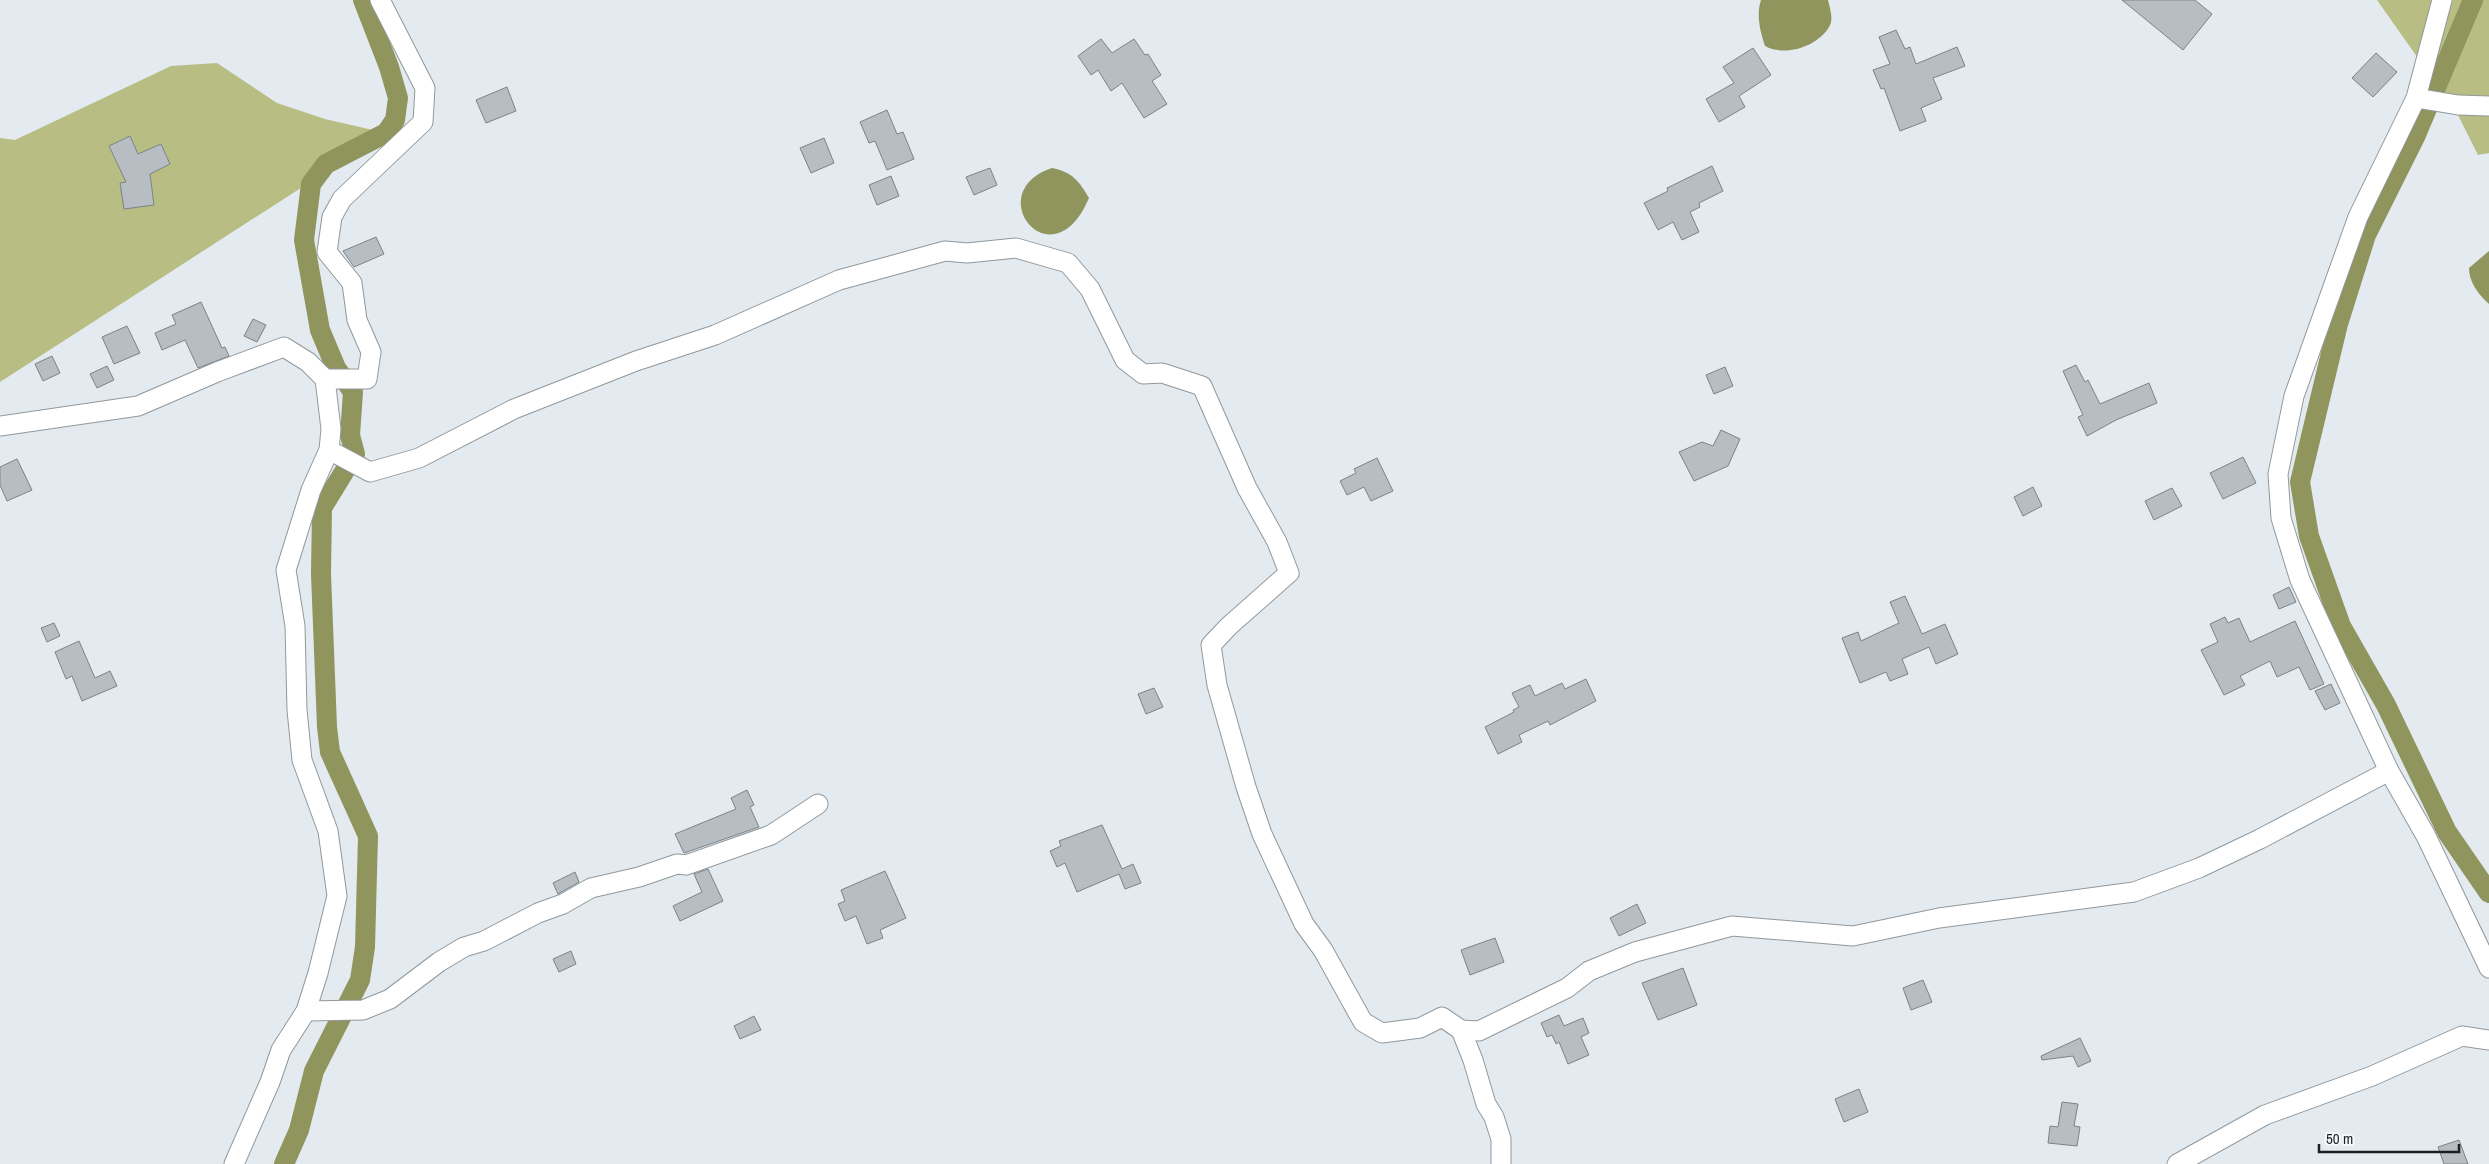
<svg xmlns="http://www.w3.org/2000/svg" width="2489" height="1164" viewBox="0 0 2489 1164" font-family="'Archivo Narrow',sans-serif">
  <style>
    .forest { fill: #b7bd83 }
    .water { fill: #90955d }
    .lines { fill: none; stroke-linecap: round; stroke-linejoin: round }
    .canal { stroke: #90955d; stroke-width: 20 }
    .building { fill: #b7bec3; stroke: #7c8387 }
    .minor-casing { stroke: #91989c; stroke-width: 21 }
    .minor { stroke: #fff; stroke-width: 19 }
  </style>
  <rect width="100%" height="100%" fill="#e4ebf0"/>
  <!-- forest -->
  <g class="forest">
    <polygon points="2377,0 2489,0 2489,153 2478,155 2458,115"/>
    <polygon points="217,63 277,103 325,119 386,133 0,382 0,138 15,140 171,66"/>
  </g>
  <!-- water -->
  <g class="water">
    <path d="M 1761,0 L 1828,0 C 1830,8 1834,20 1829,27 C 1817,47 1785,57 1765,46 C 1760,31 1756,15 1761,0 Z"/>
    <path d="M 1052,168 C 1072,172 1079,181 1089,198 C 1052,285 979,192 1052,168 Z"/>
    <path d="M 2489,251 L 2489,304 C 2478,294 2469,282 2469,268 Z"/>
  </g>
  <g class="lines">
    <!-- canal -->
    <g class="canal">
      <polyline points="2473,0 2415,137 2366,235 2338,324 2300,482 2309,536 2341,626 2386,705 2447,832 2489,893"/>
      <polyline points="284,1164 299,1130 314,1071 360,980 365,947 368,836 330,752 327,727 321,574 322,508 355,454 350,435 353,392 336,368 320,330 304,240 311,184 326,164 386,133 395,120 398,98 389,67 363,0"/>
    </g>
  </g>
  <!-- building -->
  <g class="building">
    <polygon points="2122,0 2195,0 2212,14 2183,50"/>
    <polygon points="1896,30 1905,49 1910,47 1916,64 1957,47 1965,66 1933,78 1942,99 1921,108 1926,121 1900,131 1884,88 1881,89 1873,70 1890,64 1879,37"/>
    <polygon points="1101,39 1112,53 1134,39 1145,55 1148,54 1161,75 1152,81 1167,104 1144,118 1122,83 1111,91 1098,70 1091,75 1078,56"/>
    <polygon points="1753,48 1771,75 1739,96 1745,107 1719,122 1706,99 1734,83 1723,67"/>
    <polygon points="2376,53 2397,72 2373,97 2352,78"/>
    <polygon points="507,87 516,111 486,123 476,100"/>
    <polygon points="887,110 897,134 903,132 914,159 887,170 875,141 869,143 860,122"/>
    <polygon points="130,136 138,154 161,144 170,164 150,174 154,205 124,209 120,183 126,182 109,146"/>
    <polygon points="824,138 834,163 811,173 800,148"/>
    <polygon points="1712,166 1723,191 1699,203 1700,207 1690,212 1699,232 1682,240 1673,222 1658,230 1644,203 1668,191 1667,188"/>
    <polygon points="990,168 997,185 974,195 966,177"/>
    <polygon points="891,176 899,196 877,205 869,185"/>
    <polygon points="376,237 384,254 354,267 343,251"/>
    <polygon points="201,302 222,348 225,347 229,356 198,368 185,340 162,350 155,333 176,324 172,315"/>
    <polygon points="253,319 266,325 257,342 244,336"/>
    <polygon points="127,326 140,353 114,364 102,337"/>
    <polygon points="52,356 60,373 43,381 35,364"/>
    <polygon points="2076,365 2085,382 2088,380 2100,404 2149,383 2157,403 2116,420 2087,436 2078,417 2083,415 2063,371"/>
    <polygon points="107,366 114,380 97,388 90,374"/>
    <polygon points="1725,367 1733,386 1714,394 1706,375"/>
    <polygon points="1721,430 1740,439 1728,466 1694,481 1679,452 1702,442 1713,446"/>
    <polygon points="2243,457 2256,483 2223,499 2210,473"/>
    <polygon points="1377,458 1393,491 1371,501 1364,487 1347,495 1340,481 1356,473 1354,469"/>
    <polygon points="17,459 32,490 7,501 0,485 0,467"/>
    <polygon points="2033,487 2042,506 2023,516 2014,497"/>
    <polygon points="2172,488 2182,506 2154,520 2145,501"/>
    <polygon points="2289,587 2296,602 2279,609 2273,595"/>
    <polygon points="1905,596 1922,634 1945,624 1958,654 1936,664 1929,647 1902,659 1908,674 1890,681 1886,672 1860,683 1842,638 1858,632 1861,641 1899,623 1890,602"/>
    <polygon points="2225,617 2228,623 2239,618 2250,642 2295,621 2324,684 2310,690 2299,667 2277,677 2270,661 2240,676 2245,685 2224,695 2201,650 2218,642 2210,624"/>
    <polygon points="54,623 60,636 47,642 41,628"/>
    <polygon points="79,641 95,678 110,671 117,686 82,701 72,676 66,679 55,652"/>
    <polygon points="1586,679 1596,701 1550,725 1548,721 1519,735 1522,742 1498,754 1485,727 1514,712 1513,710 1519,707 1512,693 1530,685 1535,696 1562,683 1565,689"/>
    <polygon points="2331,684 2340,703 2325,710 2315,691"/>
    <polygon points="1154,688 1163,707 1146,714 1138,694"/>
    <polygon points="747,790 754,805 750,807 759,827 684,853 675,834 736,809 731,798"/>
    <polygon points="1102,825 1122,869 1133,864 1141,883 1125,889 1119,874 1077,892 1065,863 1057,867 1050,851 1061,846 1059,841"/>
    <polygon points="708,869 723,901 680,921 673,906 702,892 694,874"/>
    <polygon points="885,871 906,918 880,930 883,938 867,944 856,916 845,921 838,904 845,901 841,890"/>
    <polygon points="575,872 579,882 558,894 553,883"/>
    <polygon points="1637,904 1646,923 1619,936 1610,918"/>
    <polygon points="1495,938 1504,962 1470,975 1461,950"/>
    <polygon points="571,951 576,964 559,972 553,959"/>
    <polygon points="1683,968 1697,1005 1658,1020 1642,983"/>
    <polygon points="1923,980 1932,1002 1911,1010 1903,988"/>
    <polygon points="1559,1015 1564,1026 1583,1018 1589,1033 1581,1037 1589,1055 1568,1064 1559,1042 1556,1044 1552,1035 1547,1037 1541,1023"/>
    <polygon points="754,1016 761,1030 740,1039 734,1026"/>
    <polygon points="2080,1038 2091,1061 2078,1067 2073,1056 2042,1060 2041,1056"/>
    <polygon points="1859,1089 1868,1112 1844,1122 1835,1099"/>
    <polygon points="2062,1102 2078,1104 2074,1126 2080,1127 2077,1146 2048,1143 2050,1126 2058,1127"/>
    <polygon points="2459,1140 2468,1164 2444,1164 2438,1147"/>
  </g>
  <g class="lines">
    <defs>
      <g id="minor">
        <polyline points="2442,0 2416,98 2358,217 2294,396 2278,474 2281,518 2300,580 2389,771 2426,836 2489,968"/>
        <polyline points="2416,98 2458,105 2489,106"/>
        <polyline points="325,379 367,379 371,352 357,320 352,283 327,252 332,217 342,199 423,122 425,88 380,0"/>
        <polyline points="0,426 138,406 217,372 284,347 308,362 325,379 331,429 329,450 311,490 286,570 295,626 297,710 302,760 328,831 337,896 318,973 306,1011 281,1050 270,1082 234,1164"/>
        <polyline points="329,450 370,472 419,458 514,409 636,361 715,335 839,280 945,251 967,253 1016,248 1068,263 1090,289 1125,360 1143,374 1162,373 1202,386 1247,488 1277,542 1289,573 1229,626 1211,645 1217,685 1246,787 1262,834 1304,924 1323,950 1363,1022 1382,1033 1420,1028 1442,1017 1461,1030 1473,1060 1486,1104 1494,1117 1501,1139 1501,1164"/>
        <polyline points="306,1011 363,1010 390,999 439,962 464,947 484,941 538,913 563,904 591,888 639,877 677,864 686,865 771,835 818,804"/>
        <polyline points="1461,1030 1479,1031 1567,988 1589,971 1635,952 1732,926 1853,936 1939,918 2134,892 2199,868 2260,839 2389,771"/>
        <polyline points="2177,1164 2265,1115 2372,1076 2462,1036 2489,1040"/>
      </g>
    </defs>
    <!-- minor casing -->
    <use href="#minor" class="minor-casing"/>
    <!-- minor -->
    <use href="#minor" class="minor"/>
  </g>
  <!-- scale -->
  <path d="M2319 1144v8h140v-8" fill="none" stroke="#1c1f20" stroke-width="2.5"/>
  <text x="2326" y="1144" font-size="15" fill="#1c1f20" stroke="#f1f9fd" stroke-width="4" paint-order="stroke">50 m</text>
</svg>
